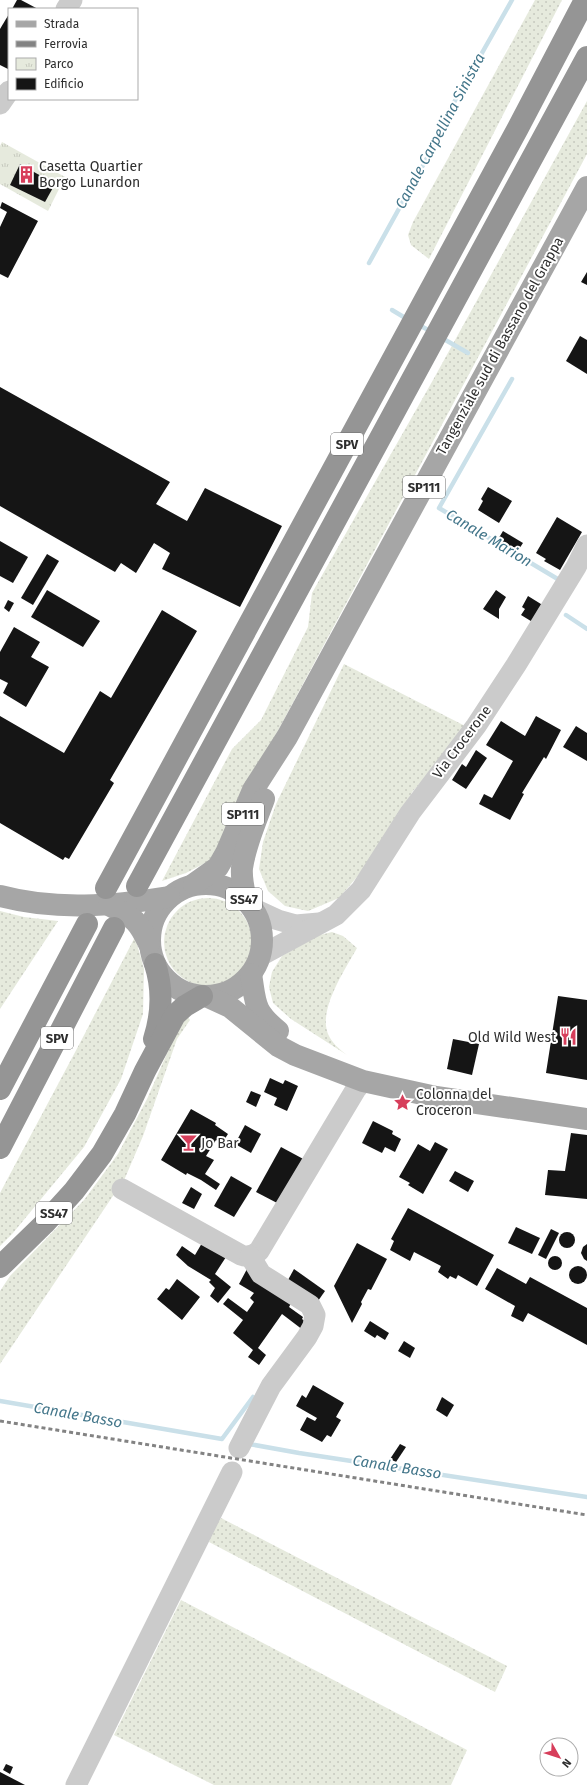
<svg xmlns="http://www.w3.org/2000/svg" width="587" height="1785" viewBox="0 0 587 1785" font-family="'Fira Sans',sans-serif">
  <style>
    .grass { fill: url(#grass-dots) }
    .park { fill: url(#park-tufts) }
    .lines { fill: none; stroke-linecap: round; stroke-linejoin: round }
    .stream { stroke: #cae0e9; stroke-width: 4.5 }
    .building { fill: #151515 }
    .minor { stroke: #cbcbcb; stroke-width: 21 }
    .major { stroke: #a6a6a6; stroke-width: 22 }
    .highway { stroke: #959595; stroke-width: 22 }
    .rail { stroke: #838383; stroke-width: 3; stroke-dasharray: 4 3; stroke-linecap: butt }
    .labels { text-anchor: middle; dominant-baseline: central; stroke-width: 4; stroke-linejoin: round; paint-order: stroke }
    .shield { fill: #fff; stroke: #6d6d6d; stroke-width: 1 }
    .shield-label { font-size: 13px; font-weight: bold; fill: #2e2e2e }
    .poi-label { font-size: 14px; fill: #2e2e2e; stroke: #fff; text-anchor: start }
    .street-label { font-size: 14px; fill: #2e2e2e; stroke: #fff }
    .water-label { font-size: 15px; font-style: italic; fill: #43768a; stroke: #fff }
  </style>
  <defs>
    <pattern id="grass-dots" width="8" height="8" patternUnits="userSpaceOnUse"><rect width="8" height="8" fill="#e6eadd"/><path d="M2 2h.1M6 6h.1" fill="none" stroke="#c6c9be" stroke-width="1.8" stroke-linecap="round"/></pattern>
    <pattern id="park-tufts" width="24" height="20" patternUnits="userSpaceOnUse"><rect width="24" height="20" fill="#e6eadd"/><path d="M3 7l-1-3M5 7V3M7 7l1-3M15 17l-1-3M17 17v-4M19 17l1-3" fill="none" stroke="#c6c9be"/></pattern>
  </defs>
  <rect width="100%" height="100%" fill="#fff"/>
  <!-- grass -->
  <g class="grass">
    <polygon points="535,0 562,0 429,259 411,245 408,235 413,222"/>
    <polygon points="587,101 587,154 252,779 211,860 186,873 162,881 232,749 261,720 308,627 312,593 433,380"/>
    <polygon points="344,664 471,729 413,791 373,858 339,898 308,911 285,906 268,891 259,869 263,842 276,804"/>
    <circle cx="208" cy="942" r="44"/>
    <polygon points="0,911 24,917 58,921 0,1009"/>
    <path d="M 332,932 L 343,936 L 357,948 C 345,970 318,1009 328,1034 C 332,1043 339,1049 347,1055 L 291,1019 L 273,1003 L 269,987 L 272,972 L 282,956 L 316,936 Z"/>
    <polygon points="135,937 144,969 143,1014 121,1079 84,1147 13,1233 0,1246 0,1193 81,1041"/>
    <polygon points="188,1017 190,1020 177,1039 143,1136 125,1178 0,1364 0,1291 10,1276 84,1200 118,1154 147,1099 180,1024"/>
    <polygon points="221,1518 507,1666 495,1692 209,1542 213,1531"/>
    <polygon points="181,1600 467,1750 451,1785 214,1785 114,1735"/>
  </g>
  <!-- park -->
  <polygon class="park" points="2,142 65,177 48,211 0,184 0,146"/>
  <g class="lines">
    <!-- stream -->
    <g class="stream">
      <polyline points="369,263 443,129 448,113 512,0"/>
      <polyline points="392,310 407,319"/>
      <polyline points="417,324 432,332"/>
      <polyline points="442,338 468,353"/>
      <polyline points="512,379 439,508 561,581"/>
      <polyline points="566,615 587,629"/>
      <polyline points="0,1401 222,1439 253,1397"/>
      <polyline points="250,1442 249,1444 299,1453 587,1497"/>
    </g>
  </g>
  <!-- building -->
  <g class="building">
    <polygon points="17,0 21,0 38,9 12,9"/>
    <polygon points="9,14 9,67 8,69 0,65 0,29"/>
    <polygon points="20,164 55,184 45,202 10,185"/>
    <polygon points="2,202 38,221 8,278 0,274 0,227 7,212 0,208"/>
    <polygon points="587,272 587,285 581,282"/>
    <polygon points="580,336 587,340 587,374 566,361"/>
    <polygon points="0,387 170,482 156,504 187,521 205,488 282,526 240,607 162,569 170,553 154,543 136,573 121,563 115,572 0,506"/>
    <polygon points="488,487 512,501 499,523 478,510 483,501 481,499"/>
    <polygon points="557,517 582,532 560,570 544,561 546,559 536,553"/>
    <polygon points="503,531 523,543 517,552 497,541"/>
    <polygon points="0,541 28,557 13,583 0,576"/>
    <polygon points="47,554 59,561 33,605 21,598"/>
    <polygon points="47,590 100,621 83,647 31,617"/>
    <polygon points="496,590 506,597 499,609 499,619 483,609"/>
    <polygon points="528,596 549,609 539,626 521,615 525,609 522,607"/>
    <polygon points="8,600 14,603 9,612 4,608"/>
    <polygon points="162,610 197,631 110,780 114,783 69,859 65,857 63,860 0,823 0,716 64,753 100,691 111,698"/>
    <polygon points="14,627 40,642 31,657 49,667 26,707 3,693 8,683 0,679 0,652"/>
    <polygon points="536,716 561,730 546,759 544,757 522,793 524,794 510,820 479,804 484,794 492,798 513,761 486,745 501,721 525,736"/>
    <polygon points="576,726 587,733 587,761 563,747"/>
    <polygon points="476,750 487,758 466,789 452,780 462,764 466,767"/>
    <polygon points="558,996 587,1000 587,1080 546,1073"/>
    <polygon points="453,1039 479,1044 472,1075 447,1069"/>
    <polygon points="270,1078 283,1084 285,1080 298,1086 287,1111 274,1105 277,1098 264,1092"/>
    <polygon points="251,1091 261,1095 256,1107 246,1102"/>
    <polygon points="191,1109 216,1123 215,1125 228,1134 222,1143 216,1140 206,1156 214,1160 205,1174 220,1184 216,1190 201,1180 187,1173 186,1175 161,1160"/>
    <polygon points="373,1121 393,1131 392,1134 401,1139 395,1152 385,1147 382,1153 362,1143"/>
    <polygon points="245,1125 261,1134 251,1153 235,1144"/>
    <polygon points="571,1133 587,1135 587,1199 545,1195 548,1170 565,1171"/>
    <polygon points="435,1142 448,1149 423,1194 408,1185 410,1183 399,1177 418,1144 430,1151"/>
    <polygon points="281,1147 307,1161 279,1204 256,1192"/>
    <polygon points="455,1171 474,1181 468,1192 449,1181"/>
    <polygon points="231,1176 252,1188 234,1217 214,1206"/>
    <polygon points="191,1187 202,1194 194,1209 182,1203"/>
    <polygon points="408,1208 494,1255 477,1286 458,1275 456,1279 450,1276 448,1279 438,1272 441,1266 414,1252 410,1261 390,1250 394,1241 391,1239"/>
    <polygon points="516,1227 540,1238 532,1254 508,1243"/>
    <polygon points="551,1229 559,1233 546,1259 538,1255"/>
    <circle cx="567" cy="1240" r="8"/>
    <polygon points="202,1243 226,1257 215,1274 231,1287 218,1303 210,1296 215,1288 209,1282 211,1280 188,1266 176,1255 182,1246 195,1255"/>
    <polygon points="357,1243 387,1259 371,1290 368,1289 361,1302 362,1304 352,1323 334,1286"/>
    <polygon points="587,1244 587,1261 584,1259 581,1253 583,1247"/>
    <circle cx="555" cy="1263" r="7"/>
    <circle cx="578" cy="1275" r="9"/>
    <polygon points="497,1268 526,1284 530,1277 587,1308 587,1345 528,1313 523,1322 511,1316 515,1306 485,1289"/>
    <polygon points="247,1269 294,1298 289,1307 303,1317 302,1319 307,1323 303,1330 282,1314 258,1348 266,1355 259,1365 248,1357 253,1350 233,1333 243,1320 223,1304 228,1298 247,1312 254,1302 250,1298 254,1293 239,1284"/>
    <polygon points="294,1269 325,1291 318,1301 288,1280"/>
    <polygon points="177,1279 200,1297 182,1320 157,1299 166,1288 169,1290"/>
    <polygon points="370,1321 389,1333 385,1340 377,1335 375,1338 364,1331"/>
    <polygon points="404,1341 415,1348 410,1358 398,1351"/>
    <polygon points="313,1385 344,1403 336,1417 341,1420 331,1437 327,1435 322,1442 300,1430 307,1417 315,1421 317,1418 296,1406 302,1395 306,1398"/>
    <polygon points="442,1397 454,1405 447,1417 436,1410"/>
    <polygon points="400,1444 406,1447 396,1462 390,1459"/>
    <polygon points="6,1764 13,1767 10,1774 3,1770"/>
    <polygon points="0,1772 25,1785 0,1785"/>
  </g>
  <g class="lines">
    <!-- minor -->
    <g class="minor">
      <polyline points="66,9 72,0"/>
      <polyline points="0,104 9,91"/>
      <polyline points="252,908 278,920 296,925 319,923"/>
      <polyline points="260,956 336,915 361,890 410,813 476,726 516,665 576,567 587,545"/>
      <path d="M 122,1189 L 241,1255 C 248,1258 254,1255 259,1251 L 356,1089 L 363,1081"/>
      <polyline points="239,1448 271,1386 307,1337 313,1326 315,1315 310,1305 261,1274 250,1256"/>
      <polyline points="76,1785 232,1472"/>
    </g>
    <!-- major -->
    <g class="major">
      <circle cx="206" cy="940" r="56"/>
      <polyline points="194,884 218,867 226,853 253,790 287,737 587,187"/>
      <path d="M 0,896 C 56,911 113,906 169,897"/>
      <path d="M 246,900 C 244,890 241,879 242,868 C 245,845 256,821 264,799"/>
      <path d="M 109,905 C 133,918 137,918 149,944"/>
      <path d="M 251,974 C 256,1004 253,1010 278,1031"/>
      <polyline points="206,996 230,1007 278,1046 295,1055 363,1081 436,1097 587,1119"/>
    </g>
    <!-- highway -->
    <g class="highway">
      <polyline points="137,886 587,57"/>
      <polyline points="106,888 518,128 585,0"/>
      <path d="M 154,1039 C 162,1014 163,989 155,964"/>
      <polyline points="0,1089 87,924"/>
      <polyline points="0,1148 114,928"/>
      <polyline points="0,1267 44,1224 74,1191 102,1154 125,1114 145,1071 175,1015 185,1006 202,996"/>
    </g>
    <!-- rail -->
    <polyline class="rail" points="0,1421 587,1515"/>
  </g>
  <!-- icons -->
  <defs>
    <symbol id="building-bare" viewBox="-9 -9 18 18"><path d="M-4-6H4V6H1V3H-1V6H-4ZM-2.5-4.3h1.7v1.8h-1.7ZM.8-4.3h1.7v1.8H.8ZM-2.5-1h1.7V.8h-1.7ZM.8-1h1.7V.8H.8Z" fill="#d73e5b" stroke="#fff" stroke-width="2.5" paint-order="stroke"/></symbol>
    <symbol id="restaurant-bare" viewBox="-9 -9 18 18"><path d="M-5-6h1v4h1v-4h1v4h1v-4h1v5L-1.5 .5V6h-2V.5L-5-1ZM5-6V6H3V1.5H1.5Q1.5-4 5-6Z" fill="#d73e5b" stroke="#fff" stroke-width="2.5" paint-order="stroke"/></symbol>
    <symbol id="sight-bare" viewBox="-9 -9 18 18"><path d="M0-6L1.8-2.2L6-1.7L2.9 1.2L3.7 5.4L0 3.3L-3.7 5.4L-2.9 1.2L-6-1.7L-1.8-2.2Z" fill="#d73e5b" stroke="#fff" stroke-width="2.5" paint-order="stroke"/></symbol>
    <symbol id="bar-bare" viewBox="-9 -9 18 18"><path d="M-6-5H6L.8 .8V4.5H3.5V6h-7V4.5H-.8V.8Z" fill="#d73e5b" stroke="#fff" stroke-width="2.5" paint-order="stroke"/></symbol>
  </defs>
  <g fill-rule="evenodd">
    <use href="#building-bare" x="14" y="162" width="25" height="25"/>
    <use href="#restaurant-bare" x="556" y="1024" width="25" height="25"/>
    <use href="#sight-bare" x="390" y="1090" width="25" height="25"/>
    <use href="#bar-bare" x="176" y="1130" width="25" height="25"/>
  </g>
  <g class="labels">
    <!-- shield labels -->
    <g class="shield">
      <rect x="331" y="433" width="32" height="22" rx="3"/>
      <rect x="403" y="476" width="42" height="22" rx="3"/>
      <rect x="222" y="803" width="42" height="22" rx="3"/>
      <rect x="226" y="888" width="36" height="22" rx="3"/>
      <rect x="41" y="1027" width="32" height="22" rx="3"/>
      <rect x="36" y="1202" width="36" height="22" rx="3"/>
    </g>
    <g class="shield-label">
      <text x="347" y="444">SPV</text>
      <text x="424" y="487">SP111</text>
      <text x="243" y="814">SP111</text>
      <text x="244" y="899">SS47</text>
      <text x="57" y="1038">SPV</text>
      <text x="54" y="1213">SS47</text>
    </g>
    <!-- poi labels -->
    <g class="poi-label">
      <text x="39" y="166">Casetta Quartier<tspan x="39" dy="16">Borgo Lunardon</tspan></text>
      <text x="556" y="1037" text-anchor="end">Old Wild West</text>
      <text x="416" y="1094">Colonna del<tspan x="416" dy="16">Croceron</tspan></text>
      <text x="201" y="1143">Jo Bar</text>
    </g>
    <!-- street labels -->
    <g class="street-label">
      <text transform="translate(500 346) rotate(-61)">Tangenziale sud di Bassano del Grappa</text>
      <text transform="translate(462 742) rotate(-53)">Via Crocerone</text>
    </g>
    <!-- water labels -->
    <g class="water-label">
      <text transform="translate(440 131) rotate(-62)">Canale Carpellina Sinistra</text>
      <text transform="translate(489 538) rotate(31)">Canale Marion</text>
      <text transform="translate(78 1415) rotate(10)">Canale Basso</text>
      <text transform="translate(397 1467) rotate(9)">Canale Basso</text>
    </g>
  </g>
  <!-- legend -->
  <rect x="8" y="8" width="130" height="92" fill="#ffffff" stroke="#ababab"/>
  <rect x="16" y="21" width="20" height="6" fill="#a6a6a6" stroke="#ababab"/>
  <text x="44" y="28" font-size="12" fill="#2e2e2e">Strada</text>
  <rect x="16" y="41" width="20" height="6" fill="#838383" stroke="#ababab"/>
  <text x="44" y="48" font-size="12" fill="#2e2e2e">Ferrovia</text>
  <rect x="16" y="58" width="20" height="12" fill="url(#park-tufts)" stroke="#ababab"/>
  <text x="44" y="68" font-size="12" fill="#2e2e2e">Parco</text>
  <rect x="16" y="78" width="20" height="12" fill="#151515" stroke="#ababab"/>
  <text x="44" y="88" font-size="12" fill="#2e2e2e">Edificio</text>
  <!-- north arrow -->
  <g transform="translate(559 1757) rotate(129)"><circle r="19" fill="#ffffff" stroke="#ababab"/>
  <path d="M0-3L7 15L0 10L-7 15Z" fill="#d73e5b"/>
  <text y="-6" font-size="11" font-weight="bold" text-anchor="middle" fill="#2e2e2e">N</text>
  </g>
</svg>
